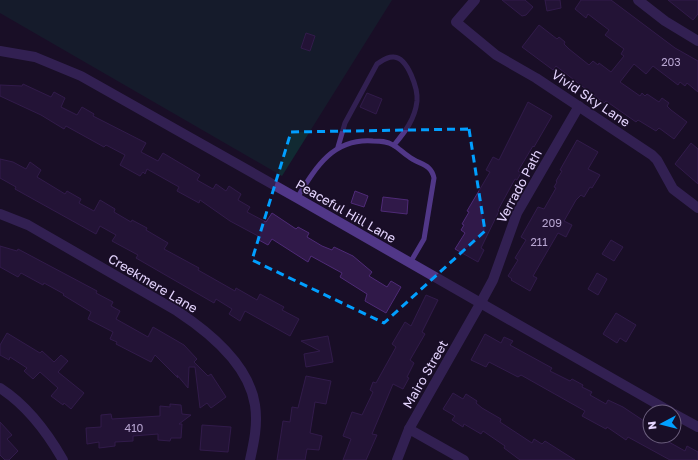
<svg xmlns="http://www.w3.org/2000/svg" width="698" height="460" viewBox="0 0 698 460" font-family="'Golos Text',sans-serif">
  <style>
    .green { fill: #112a32 }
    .building { fill: #301949; stroke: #4e2a76 }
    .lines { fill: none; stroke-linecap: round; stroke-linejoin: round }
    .service { stroke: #513788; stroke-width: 5 }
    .minor { stroke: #513788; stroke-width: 10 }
    .tertiary { stroke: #513788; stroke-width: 10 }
    .marked { fill: none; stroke: #019fff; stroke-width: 3; stroke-dasharray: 8 5; stroke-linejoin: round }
    .labels { text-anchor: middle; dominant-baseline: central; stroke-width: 3.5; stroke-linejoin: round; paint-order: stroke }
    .number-label { font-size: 11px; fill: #b8a6d2 }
    .street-label { font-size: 13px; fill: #e5d5ff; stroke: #190e27 }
  </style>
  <rect width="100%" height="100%" fill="#190e27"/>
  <!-- green -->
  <polygon class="green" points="0,0 392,0 282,176 0,13"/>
  <!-- building -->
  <g class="building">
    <polygon points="502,0 525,0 533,7 526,15 522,16"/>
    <polygon points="545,0 560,0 561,8 547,11"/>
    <polygon points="581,0 611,0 675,48 698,61 698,92 687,83 685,86 680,82 678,85 653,66 646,74 634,64 620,82 640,96 642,93 645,96 647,94 659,102 662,98 669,103 667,106 671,110 687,122 674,139 659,128 656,131 638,120 636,122 606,101 604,103 556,66 553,70 522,47 539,25 557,39 559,37 565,42 564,44 569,49 589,65 593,61 598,65 599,63 611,72 624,56 621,54 624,49 605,35 609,30 588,14 586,18 575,9"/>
    <polygon points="668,0 698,0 698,14 693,20"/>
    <polygon points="306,33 315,36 310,51 301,48"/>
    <polygon points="23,84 51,97 54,92 65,98 61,107 77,115 82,107 94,114 93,116 146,143 141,152 158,161 163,153 200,175 197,180 213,189 216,184 226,191 229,186 241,194 238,200 250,207 247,212 266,222 272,213 296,229 298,227 309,233 307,237 322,246 332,250 334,247 353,256 372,272 369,276 387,287 391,281 401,287 386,313 365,301 367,294 340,277 342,273 311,256 308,262 272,239 268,245 257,239 258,236 230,221 200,200 199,203 177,191 179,187 147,169 145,174 143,172 140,176 120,165 125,155 106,145 104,147 66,126 64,129 41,115 0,96 0,85 22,86"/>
    <polygon points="367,93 382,99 376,114 360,107"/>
    <polygon points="528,102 552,116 534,147 533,146 518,171 521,173 517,180 515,179 498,210 499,211 481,248 484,250 478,262 455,249 465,233 461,230 464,225 462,224 469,212 467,211 490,172 486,170 493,157 499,160"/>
    <polygon points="577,140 598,152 588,169 600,175 592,188 590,187 584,197 581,195 576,200 564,221 572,225 566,237 558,233 533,276 537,278 530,291 511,280 512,279 508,276 518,260 515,258 526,240 521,237 538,207 544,209 556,188 554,187 557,182 556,181 562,171 560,170"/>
    <polygon points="691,143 698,149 698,184 675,164"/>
    <polygon points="0,159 13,162 26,169 30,162 41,170 37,177 65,194 67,191 81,199 79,203 94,211 100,200 115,209 114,212 131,222 132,220 147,228 146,230 168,243 164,249 199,268 198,270 235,291 236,288 257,300 260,294 284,307 282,310 299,319 290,336 245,311 240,321 229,314 232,309 216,299 214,303 136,258 138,255 112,241 116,235 100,226 96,234 15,189 16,187 0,178"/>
    <polygon points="355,191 368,196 364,207 351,203"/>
    <polygon points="383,197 408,200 407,214 381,211"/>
    <polygon points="611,240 623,247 614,261 602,254"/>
    <polygon points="0,246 17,251 18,249 97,291 96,293 113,302 111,306 120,311 116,319 148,337 153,327 184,345 197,359 194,362 208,376 211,374 226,397 211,408 207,403 200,408 195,367 189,367 188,388 177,375 178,378 155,355 151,362 116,344 117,342 110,339 113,332 88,319 91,312 63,295 64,294 44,283 43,285 21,273 18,277 0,267"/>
    <polygon points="597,273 607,279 598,295 588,289"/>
    <polygon points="426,295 438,300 422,332 425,334 410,360 414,363 407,377 409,378 403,389 393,384 372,434 377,435 366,460 343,460 351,439 343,436 352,412 362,415 373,392 370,390 373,382 376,383 396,347 392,344 405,322 411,326"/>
    <polygon points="616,313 636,325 626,342 620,338 617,343 603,334"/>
    <polygon points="7,333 40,353 42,351 54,362 61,355 68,361 58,372 84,393 71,409 64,403 63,405 51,396 58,388 40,372 33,379 24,371 27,368 10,357 9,360 0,355 0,345"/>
    <polygon points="485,334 501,343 504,337 513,341 510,345 552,368 550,371 570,381 572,379 583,385 582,387 592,392 590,395 606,404 608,400 623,407 650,425 650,436 658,436 685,451 687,446 698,452 698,460 670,460 628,437 626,440 607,427 606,429 582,416 585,411 521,375 518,377 489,362 486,367 471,360"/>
    <polygon points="328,336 333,362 306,367 304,354 320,351 301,341"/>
    <polygon points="306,376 331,381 326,404 315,402 310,433 322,436 319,450 307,449 305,460 277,460 283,421 290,422 292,407 298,408"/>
    <polygon points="453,393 463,399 466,394 477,401 476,403 482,408 501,419 500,422 532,443 534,439 542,444 545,441 575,460 520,460 504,448 505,446 483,431 481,434 464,424 463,427 452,420 455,416 443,409"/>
    <polygon points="170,404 181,405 182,414 191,415 179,424 182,424 181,438 171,438 170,441 158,440 158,434 133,436 133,441 115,442 115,446 99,448 99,442 87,444 86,428 101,427 101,415 111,414 112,419 160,416 160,406 170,407"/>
    <polygon points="0,422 12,435 7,439 18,451 9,460 5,460 0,455"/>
    <polygon points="202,425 231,427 228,452 200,450"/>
  </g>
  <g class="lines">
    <!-- service -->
    <g class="service">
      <path d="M 338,147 L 345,123 L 377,64 C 382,61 387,56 394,57 C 408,58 418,89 417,101 C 415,119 405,132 394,145"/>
      <path d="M 297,198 C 316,167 333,138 373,141 C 380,141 387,141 393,145 C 399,148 403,153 408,156 C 419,165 431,163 434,178 L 424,239 L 410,263"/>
    </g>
    <!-- minor -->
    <g class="minor">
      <polyline points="475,0 456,22 496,55 536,78 652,155 657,160 673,189 698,208"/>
      <polyline points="638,0 665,21 698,41"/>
      <polyline points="0,51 35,57 81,76 297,198 671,412"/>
      <path d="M 0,214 L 28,225 L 177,311 C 209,332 249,365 255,405 C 258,424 254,442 250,460"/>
      <polyline points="480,304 493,280 517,213 579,106"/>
      <path d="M 0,388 C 28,406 47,432 63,460"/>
      <polyline points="674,414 698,427"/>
      <polyline points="409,429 464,460"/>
    </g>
    <!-- tertiary -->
    <polyline class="tertiary" points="397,460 409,429 480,304"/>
  </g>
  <!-- marked area -->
  <path d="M0 0H698V460H0ZM 469,129 L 485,231 L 384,323 L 252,260 L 291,132 Z" fill="#190e27" fill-opacity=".55" fill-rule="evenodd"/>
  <path class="marked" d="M 469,129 L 485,231 L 384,323 L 252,260 L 291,132 Z"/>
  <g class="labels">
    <!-- number labels -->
    <g class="number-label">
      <text x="671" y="61">203</text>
      <text x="552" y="222">209</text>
      <text x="539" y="241">211</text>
      <text x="134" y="427">410</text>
    </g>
    <!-- street labels -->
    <g class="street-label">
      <text transform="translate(591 98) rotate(34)">Vivid Sky Lane</text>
      <text transform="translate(519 186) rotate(-62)">Verrado Path</text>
      <text transform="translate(346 211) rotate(30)">Peaceful Hill Lane</text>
      <text transform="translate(153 283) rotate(31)">Creekmere Lane</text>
      <text transform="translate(425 374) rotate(-60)">Mairo Street</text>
    </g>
  </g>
  <!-- north arrow -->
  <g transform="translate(662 424) rotate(263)"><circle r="19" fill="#190e27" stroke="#6b5e7d"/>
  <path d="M0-3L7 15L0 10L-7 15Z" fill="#019fff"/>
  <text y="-6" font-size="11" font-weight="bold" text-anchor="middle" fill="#e5d5ff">N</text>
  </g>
</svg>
